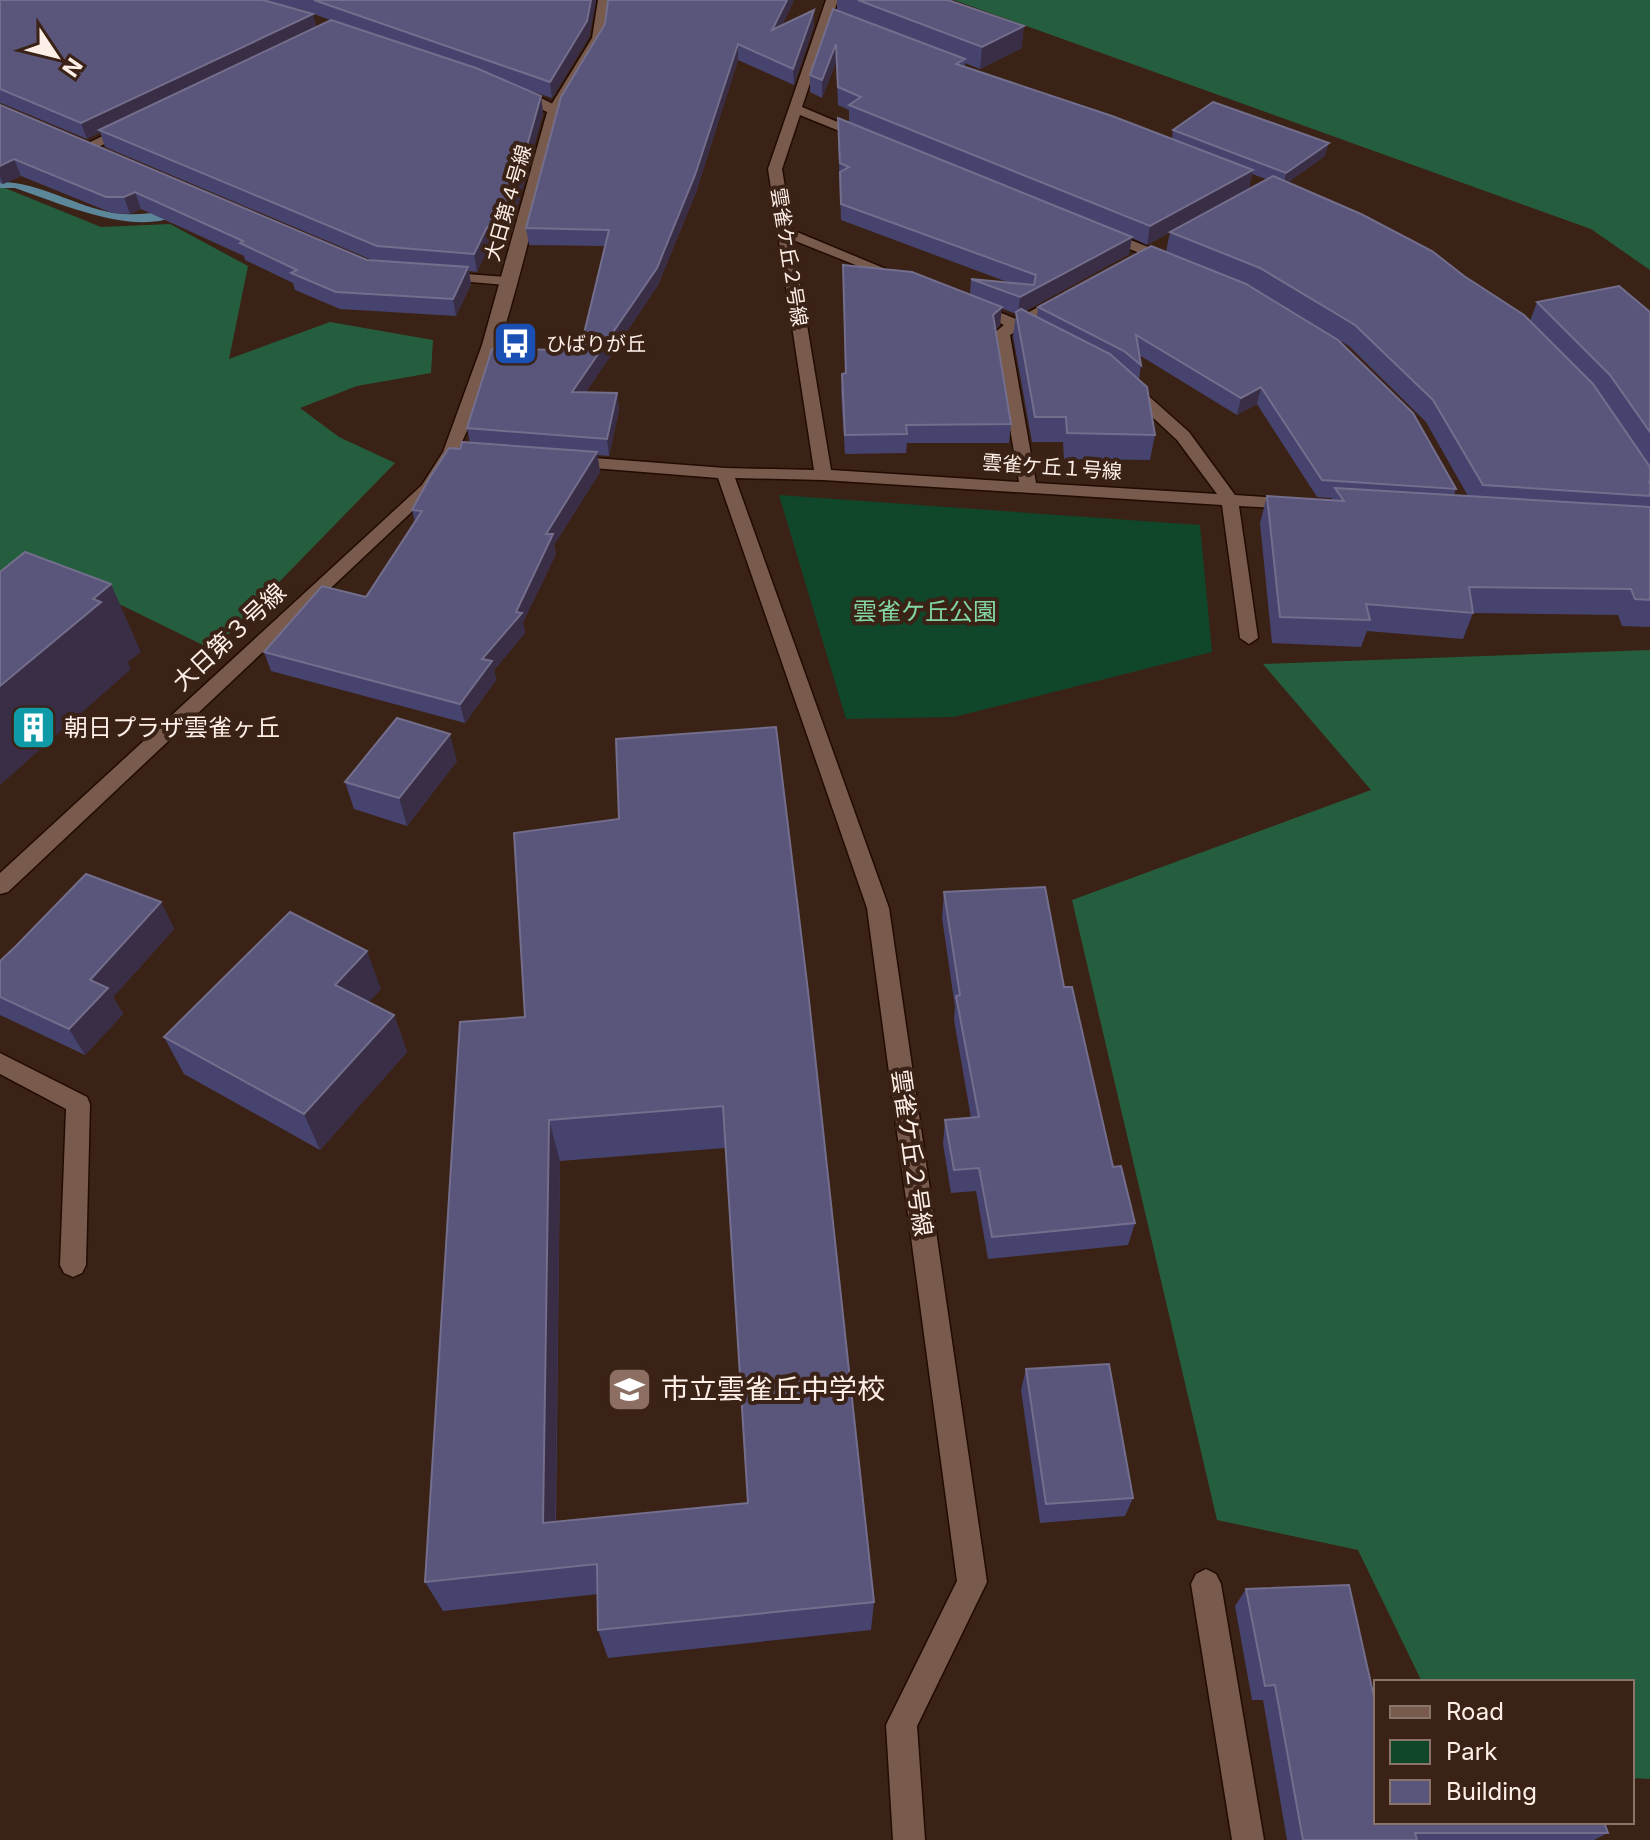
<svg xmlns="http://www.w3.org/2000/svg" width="1650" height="1840" viewBox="0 0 1650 1840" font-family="Inter,'Noto Sans JP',sans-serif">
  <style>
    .green { fill: #10462a }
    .forest { fill: #255e3e }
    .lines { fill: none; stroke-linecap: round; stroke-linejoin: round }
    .stream { fill: #5c879a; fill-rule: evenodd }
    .service-casing { stroke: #210b02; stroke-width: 3 }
    .minor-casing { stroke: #210b02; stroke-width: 3 }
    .tertiary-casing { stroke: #210b02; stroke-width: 3 }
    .service { fill: #785b4d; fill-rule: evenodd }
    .minor { fill: #785b4d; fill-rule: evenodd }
    .tertiary { fill: #785b4d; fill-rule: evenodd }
    .wall { fill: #46436e; fill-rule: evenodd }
    .shaded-wall { fill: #392e45 }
    .building { fill: #59557b; stroke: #736e8c; stroke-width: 2; fill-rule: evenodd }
    .labels { text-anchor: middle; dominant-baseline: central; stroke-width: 8; stroke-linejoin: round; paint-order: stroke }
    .far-street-label { font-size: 20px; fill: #fdefe8; stroke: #3b2216 }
    .far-poi-label { font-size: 20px; fill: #fdefe8; stroke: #3b2216; text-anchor: start }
    .park-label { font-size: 24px; fill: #82d7a3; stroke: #3b2216 }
    .street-label { font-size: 24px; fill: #fdefe8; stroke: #3b2216 }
    .poi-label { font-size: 24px; fill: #fdefe8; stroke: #3b2216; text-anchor: start }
    .near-poi-label { font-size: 28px; fill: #fdefe8; stroke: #3b2216; text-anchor: start }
  </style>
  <rect width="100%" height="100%" fill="#3b2216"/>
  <!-- green -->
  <polygon class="green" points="779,495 1200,525 1212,652 954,717 846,719"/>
  <!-- forest -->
  <g class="forest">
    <polygon points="954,0 1650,0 1650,270 1591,229"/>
    <polygon points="0,186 101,227 170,224 248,266 229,359 330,322 433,340 431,373 357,386 300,408 339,437 395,463 213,650 117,603 0,637"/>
    <polygon points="1650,650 1650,1779 1632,1778 1632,1682 1422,1682 1358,1550 1217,1520 1072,900 1371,790 1263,664"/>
  </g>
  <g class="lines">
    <!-- stream -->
    <path class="stream" d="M 0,182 C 40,182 76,207 115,213 C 137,216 155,213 177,209 L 183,212 C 141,240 59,203 15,188 L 0,188 Z"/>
    <defs>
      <g id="service">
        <polygon points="0,1053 87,1097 90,1104 86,1265 82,1273 73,1277 64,1273 60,1265 66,1109 0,1074"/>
        <polygon points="1206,1569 1216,1574 1221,1584 1264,1840 1232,1840 1191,1584 1196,1574"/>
      </g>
      <g id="minor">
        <polygon points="598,0 610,0 604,38 559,113 549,113 548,110 592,38"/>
        <polygon points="826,0 838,0 802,107 871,136 859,139 800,115 782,169 792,230 910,279 903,283 898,282 793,240 831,470 1019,482 994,333 1004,325 964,306 972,301 977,303 1016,319 1064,293 1072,298 1069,301 1028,324 1045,332 1045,338 1035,338 1017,331 1010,335 1036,483 1217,494 1177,440 1122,389 1120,386 1128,381 1134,383 1189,432 1235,495 1296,499 1305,504 1296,509 1239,506 1258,638 1249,644 1240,638 1222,505 823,480 735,478 889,908 987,1582 917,1726 925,1840 893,1840 886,1725 957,1581 867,908 718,478 568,466 560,461 568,456 725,468 814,470 768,169"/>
        <polygon points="129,123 136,127 134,130 92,150 80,147"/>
        <polygon points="1103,229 1176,258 1178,261 1171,265 1166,264 1098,236 1096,233"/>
        <polygon points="440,272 506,277 513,281 506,285 435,279 435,273"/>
      </g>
      <path id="tertiary" d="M 511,88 L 521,88 L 559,107 L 558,126 C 527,239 499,390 437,488 L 8,892 L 0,894 L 0,873 L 422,485 L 443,452 L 482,345 L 547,112 L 511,94 Z"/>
    </defs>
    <!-- service casing -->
    <use href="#service" class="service-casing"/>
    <!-- minor casing -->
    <use href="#minor" class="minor-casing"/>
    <!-- tertiary casing -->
    <use href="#tertiary" class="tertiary-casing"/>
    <!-- service -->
    <use href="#service" class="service"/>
    <!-- minor -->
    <use href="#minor" class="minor"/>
    <!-- tertiary -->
    <use href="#tertiary" class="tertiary"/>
  </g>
  <!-- wall -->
  <g class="wall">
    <path d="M 0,0 L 596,0 L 589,37 L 552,98 L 522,88 L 541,96 L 543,113 L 507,245 L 490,244 L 477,272 L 469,271 L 471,284 L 456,316 L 340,309 L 295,290 L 293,283 L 245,260 L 244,256 L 141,209 L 130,214 L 112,213 L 21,176 L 3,184 L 0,183 L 0,105 L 367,260 L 372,260 L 105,147 L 100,132 L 87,139 L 1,103 L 0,104 ZM 269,2 L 303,10 L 330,20 L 316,27 L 313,14 Z"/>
    <polygon points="608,0 794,0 782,25 814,25 794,85 738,60 696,192 658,285 586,392 617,393 619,410 609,456 597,455 600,472 554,545 556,554 523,622 525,633 494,670 496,680 465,723 271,671 264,652 366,597 415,522 412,510 460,449 470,443 467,428 580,350 605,246 529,245 526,228 605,24"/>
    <path d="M 837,0 L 948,0 L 1022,48 L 980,69 L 965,63 L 965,66 L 1172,139 L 1173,130 L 1325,156 L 1288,182 L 1464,276 L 1530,321 L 1537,302 L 1650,312 L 1650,505 L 1649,507 L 1650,507 L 1650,627 L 1622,626 L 1618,615 L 1473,613 L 1463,639 L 1367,631 L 1361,647 L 1272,643 L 1260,523 L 1267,496 L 1332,500 L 1332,498 L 1317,497 L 1257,404 L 1237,415 L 1139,355 L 1141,365 L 1139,380 L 1155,435 L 1150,460 L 1064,459 L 1063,442 L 1032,442 L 1013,336 L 1016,314 L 1001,308 L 1000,325 L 995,330 L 1011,424 L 1009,443 L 907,443 L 906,453 L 845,454 L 841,392 L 842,374 L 845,374 L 843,265 L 970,294 L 971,279 L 1010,283 L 841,220 L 838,134 L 849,122 L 849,110 L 838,105 L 836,62 L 822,98 L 810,92 L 810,75 L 837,10 ZM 1252,174 L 1266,179 L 1249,188 ZM 1170,232 L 1166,252 L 1038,307 L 1037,317 L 1025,311 L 1129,254 L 1132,238 L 1147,245 ZM 1254,289 L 1349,346 L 1426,422 L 1468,496 L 1454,495 L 1456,489 Z"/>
    <path d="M 616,739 L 874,1602 L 871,1630 L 608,1658 L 598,1630 L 598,1594 L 443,1611 L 425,1582 L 525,1017 L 619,819 ZM 725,1148 L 748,1503 L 556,1522 L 560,1161 Z"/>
    <polygon points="457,761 407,826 354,809 345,782"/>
    <polygon points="944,892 1064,987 1113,1167 1135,1223 1128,1245 988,1259 976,1191 951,1193 943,1144 945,1120 971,1118 954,1020 955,1007 942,918"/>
    <polygon points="161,902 174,929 113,997 123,1014 85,1055 0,1015 0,961 16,946"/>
    <polygon points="381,989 368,1002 394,1015 407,1052 320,1150 184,1074 164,1037"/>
    <polygon points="1026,1369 1133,1498 1125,1516 1040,1523 1021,1390"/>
    <polygon points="1246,1589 1376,1822 1608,1833 1594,1840 1287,1840 1263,1700 1252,1700 1235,1606"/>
  </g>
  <!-- shaded-wall -->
  <g class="shaded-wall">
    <polygon points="591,0 596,0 589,37 552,98 550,82"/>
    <polygon points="787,0 794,0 773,46 772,30"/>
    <polygon points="814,10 814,25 794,85 793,69"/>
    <polygon points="313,14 317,30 99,130 100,132 87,139 81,123"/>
    <polygon points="1024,26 1022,48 980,69 982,47"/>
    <polygon points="738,44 738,60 696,192 658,285 575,409 572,392"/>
    <polygon points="836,44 836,62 822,98 822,80"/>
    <polygon points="541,96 543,113 507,245 504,227"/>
    <polygon points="1329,143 1325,156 1283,186 1286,173"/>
    <polygon points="14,159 21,176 3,184 0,176 0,166"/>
    <polygon points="1253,170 1249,188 1147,245 1150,226"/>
    <polygon points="135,192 141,209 130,214 124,197"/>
    <polygon points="487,227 490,244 477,272 474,254"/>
    <polygon points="1132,237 1129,254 1018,315 1020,297"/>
    <polygon points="468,267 471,284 456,316 453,299"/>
    <polygon points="1002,307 1000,325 991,334 993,315"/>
    <polygon points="1261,387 1257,404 1237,415 1241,398"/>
    <polygon points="617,393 619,410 609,456 607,439"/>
    <polygon points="597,452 600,472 554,545 556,554 523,622 525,633 494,670 496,680 465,723 460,704 482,659 516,612 546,534"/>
    <polygon points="111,584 141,652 128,662 131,669 0,785 0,686 93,599"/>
    <polygon points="450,734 457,761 407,826 399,798"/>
    <polygon points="161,902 174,929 113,997 123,1014 85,1055 69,1029 90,980"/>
    <polygon points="367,951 381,989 350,1022 335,985"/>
    <polygon points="394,1015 407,1052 320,1150 304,1114"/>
    <polygon points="549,1120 560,1161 555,1554 543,1523"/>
  </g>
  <!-- building -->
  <g class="building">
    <polygon points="0,0 263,0 313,14 81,123 0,89"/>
    <polygon points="314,0 591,0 587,21 550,82"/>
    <polygon points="608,0 787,0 772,30 814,10 793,69 738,44 695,175 657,268 572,392 617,393 607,439 467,428 492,349 580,350 609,230 526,228 561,97 605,24"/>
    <polygon points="858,0 948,0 1024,26 982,47"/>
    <polygon points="833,9 965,59 956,64 1112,116 1253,170 1150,226 849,105 861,97 838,87 836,44 822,80 810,75"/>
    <polygon points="331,20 476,68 541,96 504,227 487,227 474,254 377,246 99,130"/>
    <polygon points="1213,102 1329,143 1286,173 1173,130"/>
    <polygon points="0,105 367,260 468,267 453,299 336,292 291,273 297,270 240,243 243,241 135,192 124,197 106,197 14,159 0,166"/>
    <polygon points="838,118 1132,237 1020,297 971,279 1034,285 1036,275 841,204 840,172 849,167 840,163"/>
    <polygon points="1273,176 1361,214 1432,251 1464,276 1524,315 1593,384 1650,467 1650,482 1649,482 1650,485 1650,496 1483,485 1433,400 1355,325 1260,268 1170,232"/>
    <polygon points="1151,246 1246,284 1338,340 1413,413 1456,489 1322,480 1261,387 1241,398 1136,335 1141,365 1124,351 1038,307"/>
    <polygon points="843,265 912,272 1002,307 993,315 1011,424 906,425 907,434 845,435 842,374 846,373"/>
    <polygon points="1619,286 1650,312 1650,432 1610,375 1537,302"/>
    <polygon points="1021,309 1110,354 1147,387 1155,435 1067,433 1066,417 1035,417 1016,312"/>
    <polygon points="462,442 597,452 546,534 553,534 516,612 522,613 482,659 492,661 460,704 264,652 322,586 366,597 422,511 412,510 430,477 449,448 460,449"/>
    <polygon points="1335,488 1650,507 1650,600 1635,599 1631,589 1469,587 1473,613 1366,604 1370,620 1280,617 1267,496 1344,501"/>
    <polygon points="25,552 111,584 93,599 101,602 0,686 0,572"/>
    <polygon points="397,718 450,734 399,798 345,782"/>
    <path d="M 776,727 L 808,991 L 874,1602 L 598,1630 L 597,1564 L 425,1582 L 460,1022 L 525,1017 L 514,833 L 619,819 L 616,739 ZM 723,1106 L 748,1503 L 543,1523 L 549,1120 Z"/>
    <polygon points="86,874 161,902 90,980 108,988 69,1029 0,997 0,961 16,946"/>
    <polygon points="1045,887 1064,987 1072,987 1113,1167 1121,1166 1135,1223 992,1237 979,1168 954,1170 945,1120 979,1117 956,996 960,995 944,892"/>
    <polygon points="290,912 367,951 335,985 394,1015 304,1114 164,1037"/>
    <polygon points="1109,1364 1133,1498 1046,1504 1026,1369"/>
    <polygon points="1349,1585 1376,1706 1376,1822 1604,1822 1608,1833 1415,1833 1417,1840 1303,1840 1275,1685 1265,1686 1246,1589"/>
  </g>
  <!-- icons -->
  <defs>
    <symbol id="bus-square" viewBox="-11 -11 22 22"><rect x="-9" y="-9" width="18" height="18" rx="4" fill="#1a4fb4" stroke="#3b2216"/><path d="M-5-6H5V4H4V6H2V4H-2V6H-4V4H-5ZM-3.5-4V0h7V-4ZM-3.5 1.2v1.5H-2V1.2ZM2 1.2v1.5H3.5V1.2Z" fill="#fff"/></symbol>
    <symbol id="building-square" viewBox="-11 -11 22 22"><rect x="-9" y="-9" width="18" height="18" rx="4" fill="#0f9aa8" stroke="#3b2216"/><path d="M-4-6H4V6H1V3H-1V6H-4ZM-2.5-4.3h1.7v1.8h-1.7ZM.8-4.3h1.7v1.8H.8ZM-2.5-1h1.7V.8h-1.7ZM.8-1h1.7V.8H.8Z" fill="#fff"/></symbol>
    <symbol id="school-square" viewBox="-11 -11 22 22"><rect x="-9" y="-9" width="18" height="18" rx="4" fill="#8d6e63" stroke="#3b2216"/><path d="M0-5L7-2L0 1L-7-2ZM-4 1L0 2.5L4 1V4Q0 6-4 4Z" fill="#fff"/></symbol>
  </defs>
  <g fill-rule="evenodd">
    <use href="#bus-square" x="490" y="318" width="51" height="51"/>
    <use href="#building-square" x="8" y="702" width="51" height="51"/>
    <use href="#school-square" x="604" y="1364" width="51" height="51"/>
  </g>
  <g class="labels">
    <!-- far-street labels -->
    <g class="far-street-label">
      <text transform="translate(508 203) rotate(-74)">大日第４号線</text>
      <text transform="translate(789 257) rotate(81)">雲雀ケ丘２号線</text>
      <text transform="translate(1052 467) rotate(4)">雲雀ケ丘１号線</text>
    </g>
    <!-- far-poi labels -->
    <g class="far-poi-label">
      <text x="546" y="344">ひばりが丘</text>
    </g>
    <!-- park labels -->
    <g class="park-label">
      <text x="925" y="611">雲雀ケ丘公園</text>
    </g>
    <!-- street labels -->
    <g class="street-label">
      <text transform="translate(229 637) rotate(-43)">大日第３号線</text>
      <text transform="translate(912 1153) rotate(82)">雲雀ケ丘２号線</text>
    </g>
    <!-- poi labels -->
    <g class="poi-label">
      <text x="64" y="727">朝日プラザ雲雀ヶ丘</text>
    </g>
    <!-- near-poi labels -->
    <g class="near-poi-label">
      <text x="661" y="1389">市立雲雀丘中学校</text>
    </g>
  </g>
  <!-- legend -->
  <rect x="1374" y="1680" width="260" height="144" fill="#3b2216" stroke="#89746a" stroke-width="2"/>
  <rect x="1390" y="1706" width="40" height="12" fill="#785b4d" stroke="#89746a" stroke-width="2"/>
  <text x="1446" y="1720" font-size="24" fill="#fdefe8">Road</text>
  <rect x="1390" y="1740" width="40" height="24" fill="#10462a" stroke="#89746a" stroke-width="2"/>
  <text x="1446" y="1760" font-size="24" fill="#fdefe8">Park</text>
  <rect x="1390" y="1780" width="40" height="24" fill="#59557b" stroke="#89746a" stroke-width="2"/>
  <text x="1446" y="1800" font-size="24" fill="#fdefe8">Building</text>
  <!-- north arrow -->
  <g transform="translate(56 56) rotate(125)" stroke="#3b2216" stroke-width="6" paint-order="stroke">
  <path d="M0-6L14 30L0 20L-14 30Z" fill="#fdefe8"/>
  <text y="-12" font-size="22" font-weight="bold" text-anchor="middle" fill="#fdefe8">N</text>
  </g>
</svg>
